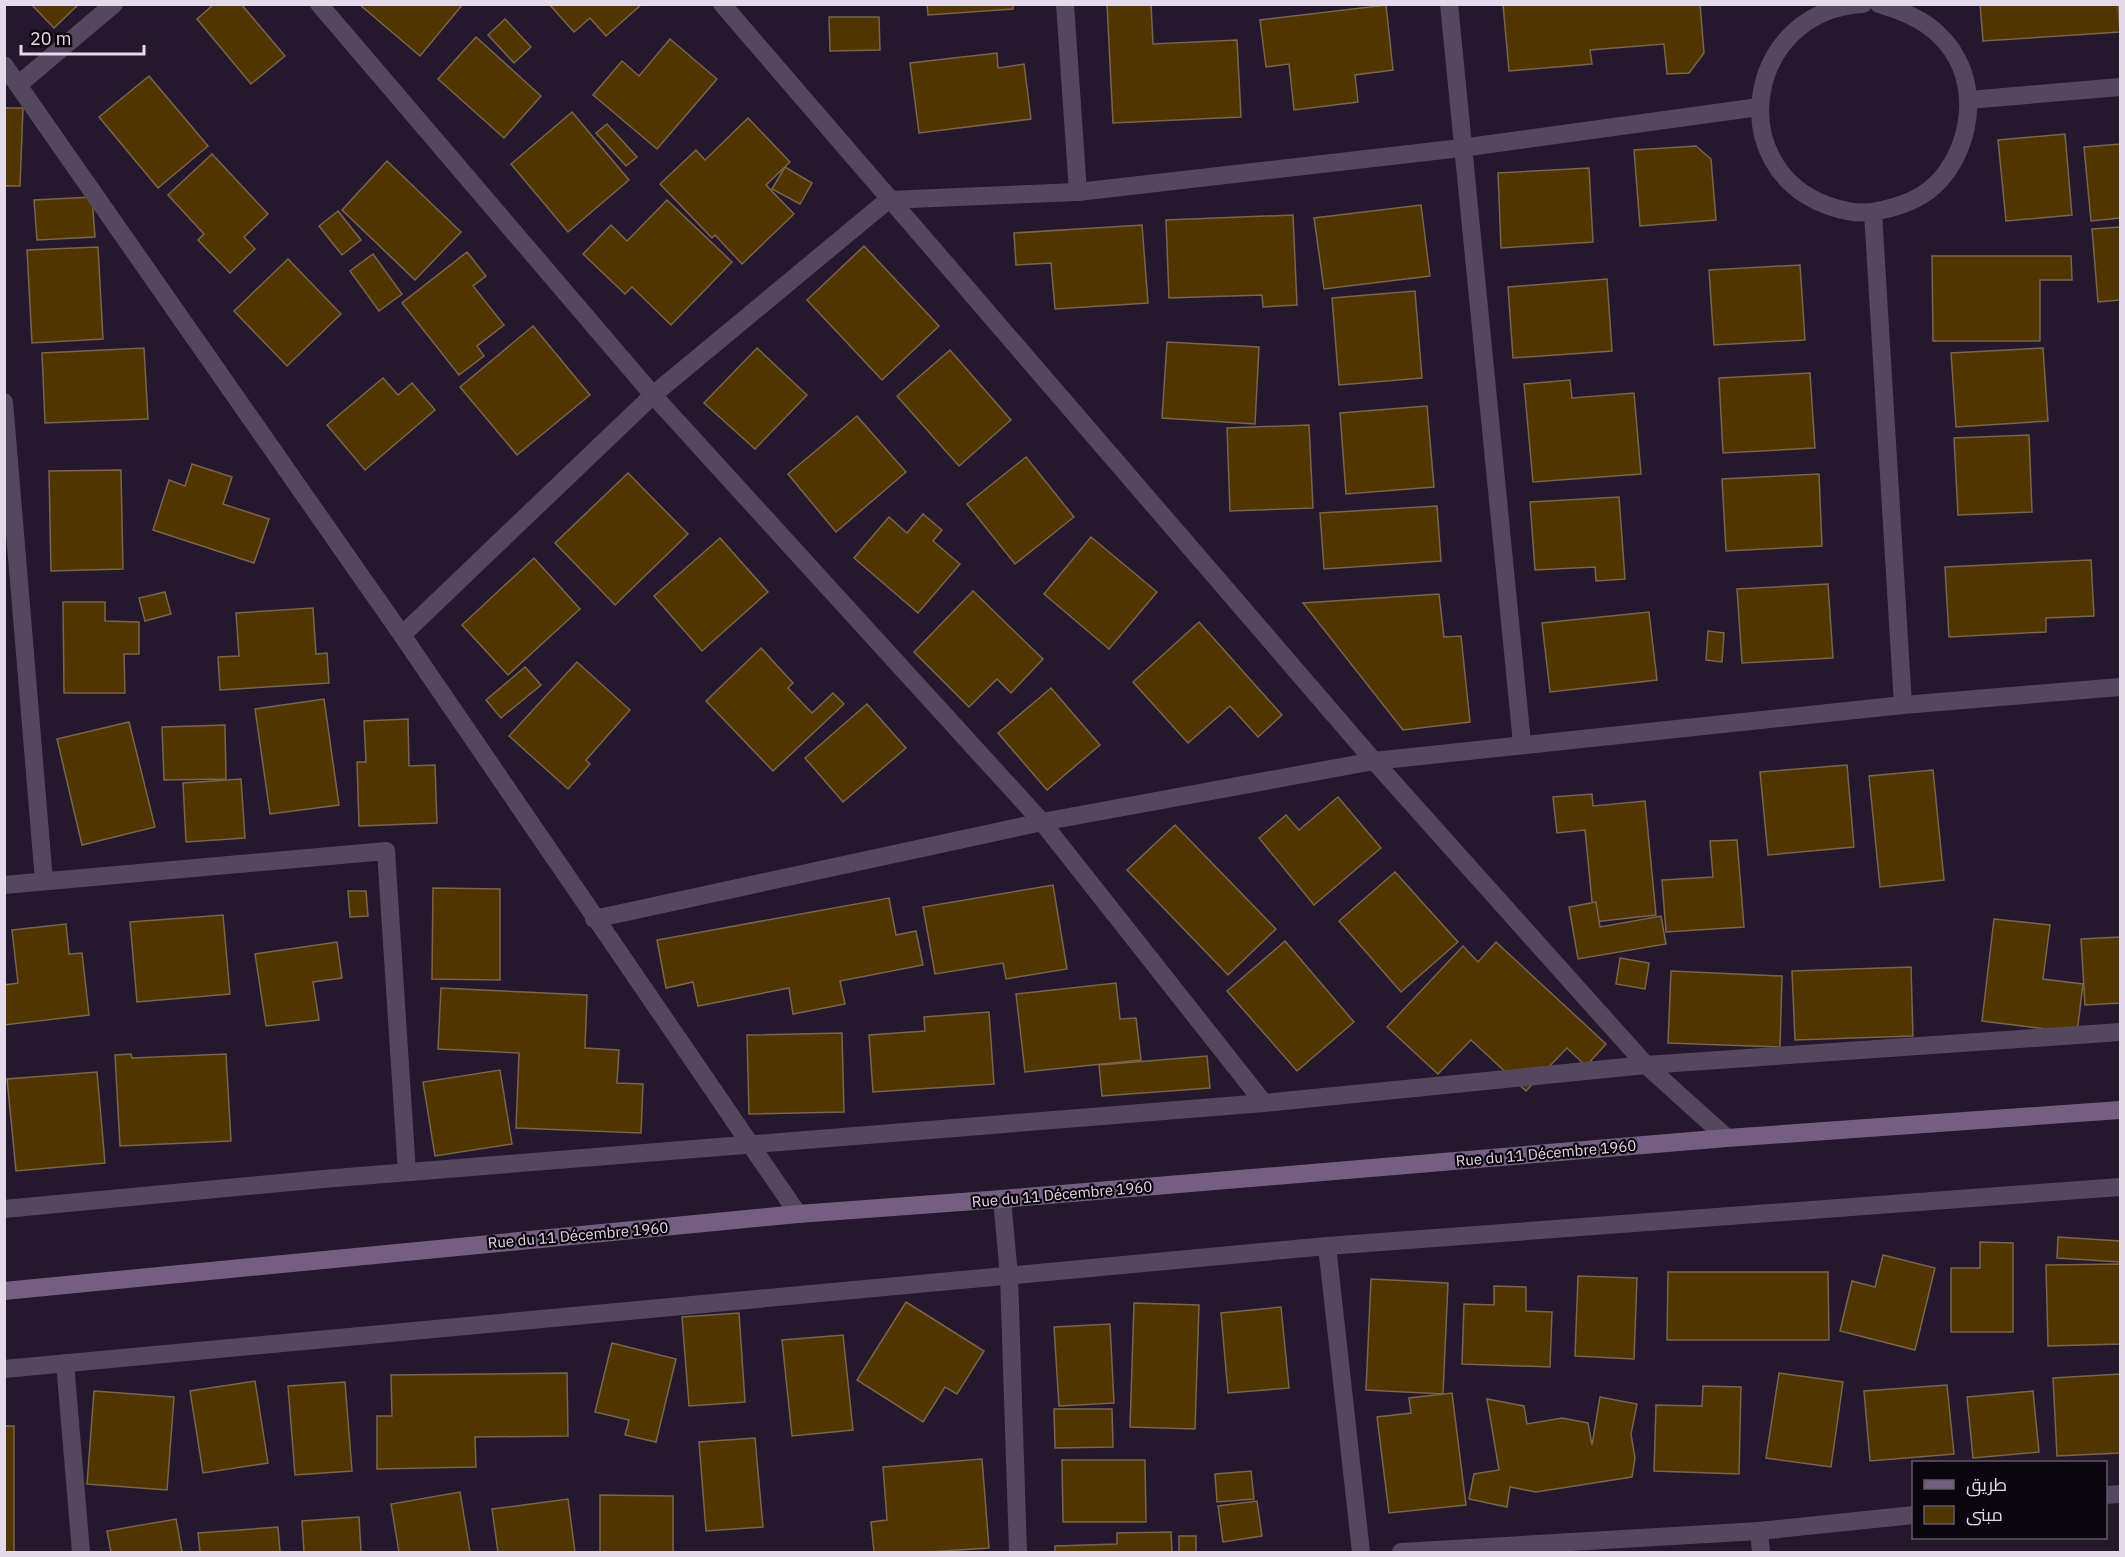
<svg xmlns="http://www.w3.org/2000/svg" width="2125" height="1557" viewBox="0 0 2125 1557" font-family="'IBM Plex Sans',Cairo,sans-serif">
  <style>
    .building { fill: #513501; stroke: #78654c; stroke-width: 1.5 }
    .lines { fill: none; stroke-linecap: round; stroke-linejoin: round }
    .minor { stroke: #55475e; stroke-width: 18 }
    .secondary { stroke: #745e82; stroke-width: 18 }
    .labels { text-anchor: middle; dominant-baseline: central; stroke-width: 4.5; stroke-linejoin: round; paint-order: stroke }
    .street-label { font-size: 15px; fill: #e4dae9; stroke: #0b050e }
  </style>
  <rect width="100%" height="100%" fill="#25172c"/>
  <!-- building -->
  <g class="building">
    <polygon points="31,4 79,4 54,28"/>
    <polygon points="214,4 241,4 285,56 251,84 197,19"/>
    <polygon points="359,4 463,4 420,56"/>
    <polygon points="549,4 642,4 606,36 590,18 574,32"/>
    <polygon points="927,4 1013,4 1013,9 928,15"/>
    <polygon points="1107,4 1151,4 1153,44 1237,40 1241,117 1113,123"/>
    <polygon points="1503,4 1700,4 1704,53 1689,73 1667,74 1664,44 1590,50 1592,64 1509,71"/>
    <polygon points="1980,4 2118,4 2120,32 1983,41"/>
    <polygon points="1386,5 1393,70 1355,75 1358,102 1294,110 1289,64 1266,67 1260,20"/>
    <polygon points="829,17 879,17 880,50 830,51"/>
    <polygon points="505,19 531,47 514,63 488,35"/>
    <polygon points="476,37 541,96 504,138 438,79"/>
    <polygon points="670,39 717,79 657,149 593,95 622,61 639,76"/>
    <polygon points="997,53 998,68 1024,64 1031,119 919,133 910,63"/>
    <polygon points="149,76 208,146 158,188 99,117"/>
    <polygon points="4,108 23,108 20,186 4,186"/>
    <polygon points="572,112 629,180 568,232 511,164"/>
    <polygon points="748,118 790,162 766,185 794,214 742,264 715,235 712,238 660,184 696,150 705,160"/>
    <polygon points="607,124 637,157 626,166 596,133"/>
    <polygon points="2065,134 2072,215 2006,221 1998,140"/>
    <polygon points="2120,144 2120,218 2091,221 2084,147"/>
    <polygon points="1696,146 1711,159 1716,220 1640,226 1634,150"/>
    <polygon points="212,154 268,214 244,237 255,249 230,273 198,240 204,234 168,195"/>
    <polygon points="387,161 461,232 415,280 342,210"/>
    <polygon points="785,167 812,183 800,204 772,189"/>
    <polygon points="1589,168 1593,242 1501,248 1498,173"/>
    <polygon points="92,197 95,237 37,240 34,200"/>
    <polygon points="667,200 732,262 671,325 632,287 625,294 583,254 611,225 627,241"/>
    <polygon points="1421,205 1430,276 1324,289 1314,218"/>
    <polygon points="338,211 361,240 342,255 319,226"/>
    <polygon points="1293,215 1297,305 1263,307 1262,295 1169,298 1166,220"/>
    <polygon points="1142,225 1148,303 1055,309 1051,263 1016,265 1014,233"/>
    <polygon points="2120,227 2120,300 2098,302 2092,229"/>
    <polygon points="864,246 939,326 882,380 807,300"/>
    <polygon points="98,247 103,339 32,343 27,250"/>
    <polygon points="467,252 486,276 473,286 504,325 477,346 484,356 459,375 402,303"/>
    <polygon points="373,254 402,294 379,311 350,271"/>
    <polygon points="1932,256 2071,256 2072,280 2040,280 2040,341 1933,341"/>
    <polygon points="288,259 341,314 287,366 234,311"/>
    <polygon points="1800,265 1805,340 1714,345 1709,270"/>
    <polygon points="1607,279 1612,351 1513,358 1508,287"/>
    <polygon points="1415,291 1422,378 1339,385 1332,298"/>
    <polygon points="533,326 590,395 517,455 460,387"/>
    <polygon points="1167,342 1259,347 1255,424 1162,418"/>
    <polygon points="144,348 148,419 45,423 42,353"/>
    <polygon points="757,348 807,395 755,449 704,403"/>
    <polygon points="2043,348 2048,421 1956,427 1951,353"/>
    <polygon points="950,350 1011,420 959,466 897,396"/>
    <polygon points="1810,373 1815,448 1723,453 1719,378"/>
    <polygon points="383,378 398,395 412,383 435,410 365,470 327,425"/>
    <polygon points="1570,380 1572,398 1634,393 1641,474 1533,482 1524,384"/>
    <polygon points="1427,406 1434,487 1346,494 1340,413"/>
    <polygon points="857,416 906,472 836,532 788,474"/>
    <polygon points="1309,425 1313,508 1230,511 1227,428"/>
    <polygon points="2029,435 2032,512 1958,515 1954,438"/>
    <polygon points="1026,457 1074,517 1015,564 967,504"/>
    <polygon points="192,464 232,477 223,504 269,519 254,563 153,530 169,480 185,486"/>
    <polygon points="121,470 123,569 51,571 49,471"/>
    <polygon points="628,473 688,534 615,605 555,543"/>
    <polygon points="1819,474 1822,546 1726,551 1722,479"/>
    <polygon points="1619,497 1625,579 1596,581 1595,567 1535,570 1530,502"/>
    <polygon points="1437,506 1441,561 1324,569 1320,513"/>
    <polygon points="923,514 942,530 933,541 960,564 918,613 854,558 889,517 907,533"/>
    <polygon points="1091,537 1157,592 1109,649 1044,594"/>
    <polygon points="720,538 768,592 702,651 654,596"/>
    <polygon points="534,558 580,609 508,675 462,625"/>
    <polygon points="2091,560 2094,616 2046,618 2046,632 1949,637 1945,567"/>
    <polygon points="1828,584 1833,658 1742,663 1737,589"/>
    <polygon points="973,591 1043,659 1011,693 997,679 969,707 914,652"/>
    <polygon points="165,592 171,614 145,621 139,598"/>
    <polygon points="1439,594 1444,637 1461,636 1470,722 1403,730 1303,603"/>
    <polygon points="63,602 105,602 105,621 139,622 139,654 124,654 125,693 64,693"/>
    <polygon points="313,608 316,654 327,653 329,683 220,690 218,657 239,656 236,613"/>
    <polygon points="1649,612 1657,680 1550,692 1542,623"/>
    <polygon points="1199,622 1282,715 1258,737 1230,706 1188,743 1133,682"/>
    <polygon points="1708,631 1724,633 1722,662 1706,660"/>
    <polygon points="761,648 793,683 788,688 812,713 833,693 844,704 773,771 706,701"/>
    <polygon points="577,662 630,710 586,760 590,764 568,789 509,736"/>
    <polygon points="525,667 541,685 501,718 486,700"/>
    <polygon points="1051,688 1100,745 1047,790 998,733"/>
    <polygon points="324,699 339,805 270,814 255,709"/>
    <polygon points="867,704 906,748 843,802 805,758"/>
    <polygon points="408,719 409,766 435,765 437,823 359,826 357,762 366,762 364,721"/>
    <polygon points="129,722 155,827 82,845 57,739"/>
    <polygon points="225,725 226,779 164,780 162,727"/>
    <polygon points="1847,765 1854,847 1768,855 1760,772"/>
    <polygon points="1933,770 1944,880 1880,887 1869,776"/>
    <polygon points="241,779 245,838 186,842 183,783"/>
    <polygon points="1592,794 1593,806 1645,801 1656,915 1594,922 1585,830 1557,833 1553,797"/>
    <polygon points="1338,797 1381,848 1314,905 1259,838 1286,815 1299,830"/>
    <polygon points="1175,825 1276,929 1228,975 1127,870"/>
    <polygon points="1737,840 1744,927 1666,932 1662,880 1713,877 1710,841"/>
    <polygon points="1395,872 1458,942 1401,992 1339,921"/>
    <polygon points="1053,885 1067,969 1006,979 1003,963 935,974 923,907"/>
    <polygon points="433,888 500,889 500,980 432,979"/>
    <polygon points="348,891 366,891 368,916 350,917"/>
    <polygon points="889,898 896,935 916,931 923,965 840,981 845,1004 793,1014 789,988 698,1006 693,982 666,988 657,940"/>
    <polygon points="1596,902 1600,927 1661,916 1666,944 1578,959 1569,907"/>
    <polygon points="223,915 230,994 137,1002 130,922"/>
    <polygon points="1994,919 2050,925 2043,979 2083,984 2077,1033 1982,1021"/>
    <polygon points="66,924 69,954 82,953 89,1015 4,1025 4,985 18,983 12,930"/>
    <polygon points="2120,937 2120,1003 2085,1005 2081,939"/>
    <polygon points="1285,941 1354,1022 1297,1071 1227,991"/>
    <polygon points="337,942 342,978 313,982 319,1020 266,1026 255,954"/>
    <polygon points="1496,942 1606,1044 1586,1066 1567,1048 1526,1091 1471,1040 1438,1074 1387,1027 1463,946 1478,962"/>
    <polygon points="1620,958 1649,963 1645,989 1616,984"/>
    <polygon points="1911,967 1913,1036 1795,1040 1792,971"/>
    <polygon points="1671,971 1782,976 1780,1047 1668,1043"/>
    <polygon points="1116,983 1120,1019 1136,1018 1141,1060 1025,1072 1016,994"/>
    <polygon points="441,988 587,995 585,1048 619,1050 617,1083 643,1084 641,1133 516,1128 519,1053 438,1049"/>
    <polygon points="989,1012 994,1084 873,1092 869,1035 925,1031 924,1017"/>
    <polygon points="842,1033 844,1112 749,1114 747,1035"/>
    <polygon points="131,1054 132,1058 226,1054 231,1141 120,1146 115,1055"/>
    <polygon points="1207,1056 1210,1088 1102,1096 1099,1065"/>
    <polygon points="500,1070 512,1144 435,1156 423,1082"/>
    <polygon points="97,1072 105,1163 16,1171 7,1079"/>
    <polygon points="2058,1237 2120,1241 2120,1262 2057,1258"/>
    <polygon points="1980,1242 2013,1243 2013,1332 1951,1332 1951,1268 1980,1268"/>
    <polygon points="1883,1255 1935,1268 1915,1350 1840,1331 1852,1281 1875,1287"/>
    <polygon points="2120,1264 2120,1344 2048,1346 2046,1265"/>
    <polygon points="1668,1272 1828,1272 1829,1340 1667,1340"/>
    <polygon points="1578,1276 1637,1278 1634,1359 1575,1356"/>
    <polygon points="1371,1279 1448,1283 1443,1394 1366,1390"/>
    <polygon points="1494,1286 1526,1287 1526,1311 1552,1312 1550,1367 1462,1364 1464,1304 1494,1305"/>
    <polygon points="906,1302 984,1351 957,1394 945,1387 923,1422 857,1380"/>
    <polygon points="1134,1303 1199,1305 1195,1429 1130,1427"/>
    <polygon points="1281,1307 1289,1388 1228,1393 1221,1313"/>
    <polygon points="739,1313 745,1402 689,1406 682,1317"/>
    <polygon points="1110,1324 1114,1403 1059,1406 1054,1327"/>
    <polygon points="843,1335 853,1430 792,1436 782,1340"/>
    <polygon points="612,1343 676,1359 656,1442 625,1435 629,1420 595,1412"/>
    <polygon points="567,1373 568,1436 475,1437 476,1467 377,1469 377,1416 392,1416 391,1375"/>
    <polygon points="1779,1373 1843,1382 1831,1467 1766,1458"/>
    <polygon points="2120,1374 2120,1453 2057,1456 2053,1378"/>
    <polygon points="255,1381 268,1463 203,1473 190,1391"/>
    <polygon points="345,1382 352,1471 295,1475 288,1386"/>
    <polygon points="1947,1385 1954,1454 1870,1461 1864,1391"/>
    <polygon points="1703,1386 1741,1387 1739,1474 1654,1471 1656,1405 1702,1406"/>
    <polygon points="94,1391 174,1397 167,1490 87,1484"/>
    <polygon points="2033,1391 2039,1452 1973,1458 1967,1397"/>
    <polygon points="1452,1393 1466,1505 1389,1513 1377,1417 1411,1413 1409,1398"/>
    <polygon points="1600,1397 1637,1404 1631,1434 1635,1458 1632,1477 1536,1492 1510,1487 1507,1507 1469,1499 1474,1474 1499,1470 1487,1399 1524,1406 1527,1424 1562,1418 1588,1423 1592,1445"/>
    <polygon points="1054,1409 1112,1409 1113,1447 1055,1448"/>
    <rect x="4" y="1426" width="10" height="126"/>
    <polygon points="755,1438 763,1527 706,1531 699,1442"/>
    <polygon points="982,1459 989,1548 928,1552 874,1552 871,1522 887,1520 883,1467"/>
    <polygon points="1062,1460 1145,1460 1146,1522 1063,1522"/>
    <polygon points="1251,1471 1254,1499 1217,1502 1215,1474"/>
    <polygon points="460,1492 470,1552 399,1552 391,1504"/>
    <polygon points="600,1495 673,1496 673,1552 600,1552"/>
    <polygon points="568,1499 575,1552 498,1552 492,1509"/>
    <polygon points="1257,1501 1262,1536 1223,1542 1218,1506"/>
    <polygon points="359,1517 361,1552 304,1552 302,1521"/>
    <polygon points="176,1519 182,1552 111,1552 107,1531"/>
    <polygon points="278,1527 280,1552 200,1552 198,1533"/>
    <polygon points="1171,1532 1172,1552 1055,1552 1055,1546 1117,1544 1117,1533"/>
    <rect x="1179" y="1536" width="17" height="16"/>
  </g>
  <g class="lines">
    <!-- minor -->
    <g class="minor">
      <polyline points="319,4 653,395 1042,822 1264,1103"/>
      <polyline points="722,4 1374,761 1646,1065 1727,1138"/>
      <polyline points="1065,4 1078,192"/>
      <polyline points="1449,4 1522,743"/>
      <path d="M 1863,4 C 1746,10 1721,168 1829,206 C 1846,212 1865,215 1882,210 C 1905,205 1925,197 1941,179 C 1975,139 1980,74 1939,35 C 1922,18 1901,11 1879,4"/>
      <polyline points="4,65 402,635 798,1214"/>
      <polyline points="18,85 114,4"/>
      <polyline points="1969,100 2120,87"/>
      <polyline points="1873,213 1903,705"/>
      <polyline points="4,402 44,881"/>
      <polyline points="402,635 653,395 888,200 1078,192 1461,148 1759,107"/>
      <polyline points="4,885 386,851 407,1172"/>
      <polyline points="594,919 1042,822 1374,761 1903,705 2120,687"/>
      <polyline points="1002,1199 1009,1276 1018,1552"/>
      <polyline points="4,1209 323,1179 1264,1103 1646,1065 2120,1032"/>
      <polyline points="1327,1246 1361,1552"/>
      <polyline points="65,1363 81,1552"/>
      <polyline points="4,1369 1327,1246 2120,1187"/>
      <polyline points="2106,1495 2120,1494"/>
      <polyline points="1759,1531 1761,1552"/>
      <polyline points="1401,1552 1759,1531 1914,1515"/>
    </g>
    <!-- secondary -->
    <polyline class="secondary" points="4,1291 798,1214 1002,1199 1727,1138 2120,1110"/>
  </g>
  <g class="labels">
    <!-- street labels -->
    <g class="street-label">
      <text transform="translate(1546 1153) rotate(-5)">Rue du 11 Décembre 1960</text>
      <text transform="translate(1062 1194) rotate(-5)">Rue du 11 Décembre 1960</text>
      <text transform="translate(578 1235) rotate(-5)">Rue du 11 Décembre 1960</text>
    </g>
  </g>
  <!-- border -->
  <rect width="2125" height="1557" fill="none" stroke="#e4dae9" stroke-width="12"/>
  <!-- legend -->
  <rect x="1912" y="1461" width="195" height="78" fill="#0b050e" stroke="#625a66" stroke-width="1.5"/>
  <rect x="1924" y="1480" width="30" height="9" fill="#745e82" stroke="#625a66" stroke-width="1.5"/>
  <text x="1966" y="1491" font-size="18" fill="#e4dae9">طريق</text>
  <rect x="1924" y="1506" width="30" height="18" fill="#513501" stroke="#625a66" stroke-width="1.5"/>
  <text x="1966" y="1521" font-size="18" fill="#e4dae9">مبنى</text>
  <!-- scale -->
  <path d="M21 45v9h123v-9" fill="none" stroke="#e4dae9" stroke-width="3"/>
  <text x="30" y="45" font-size="18" fill="#e4dae9" stroke="#0b050e" stroke-width="4.5" paint-order="stroke">20 m</text>
</svg>
